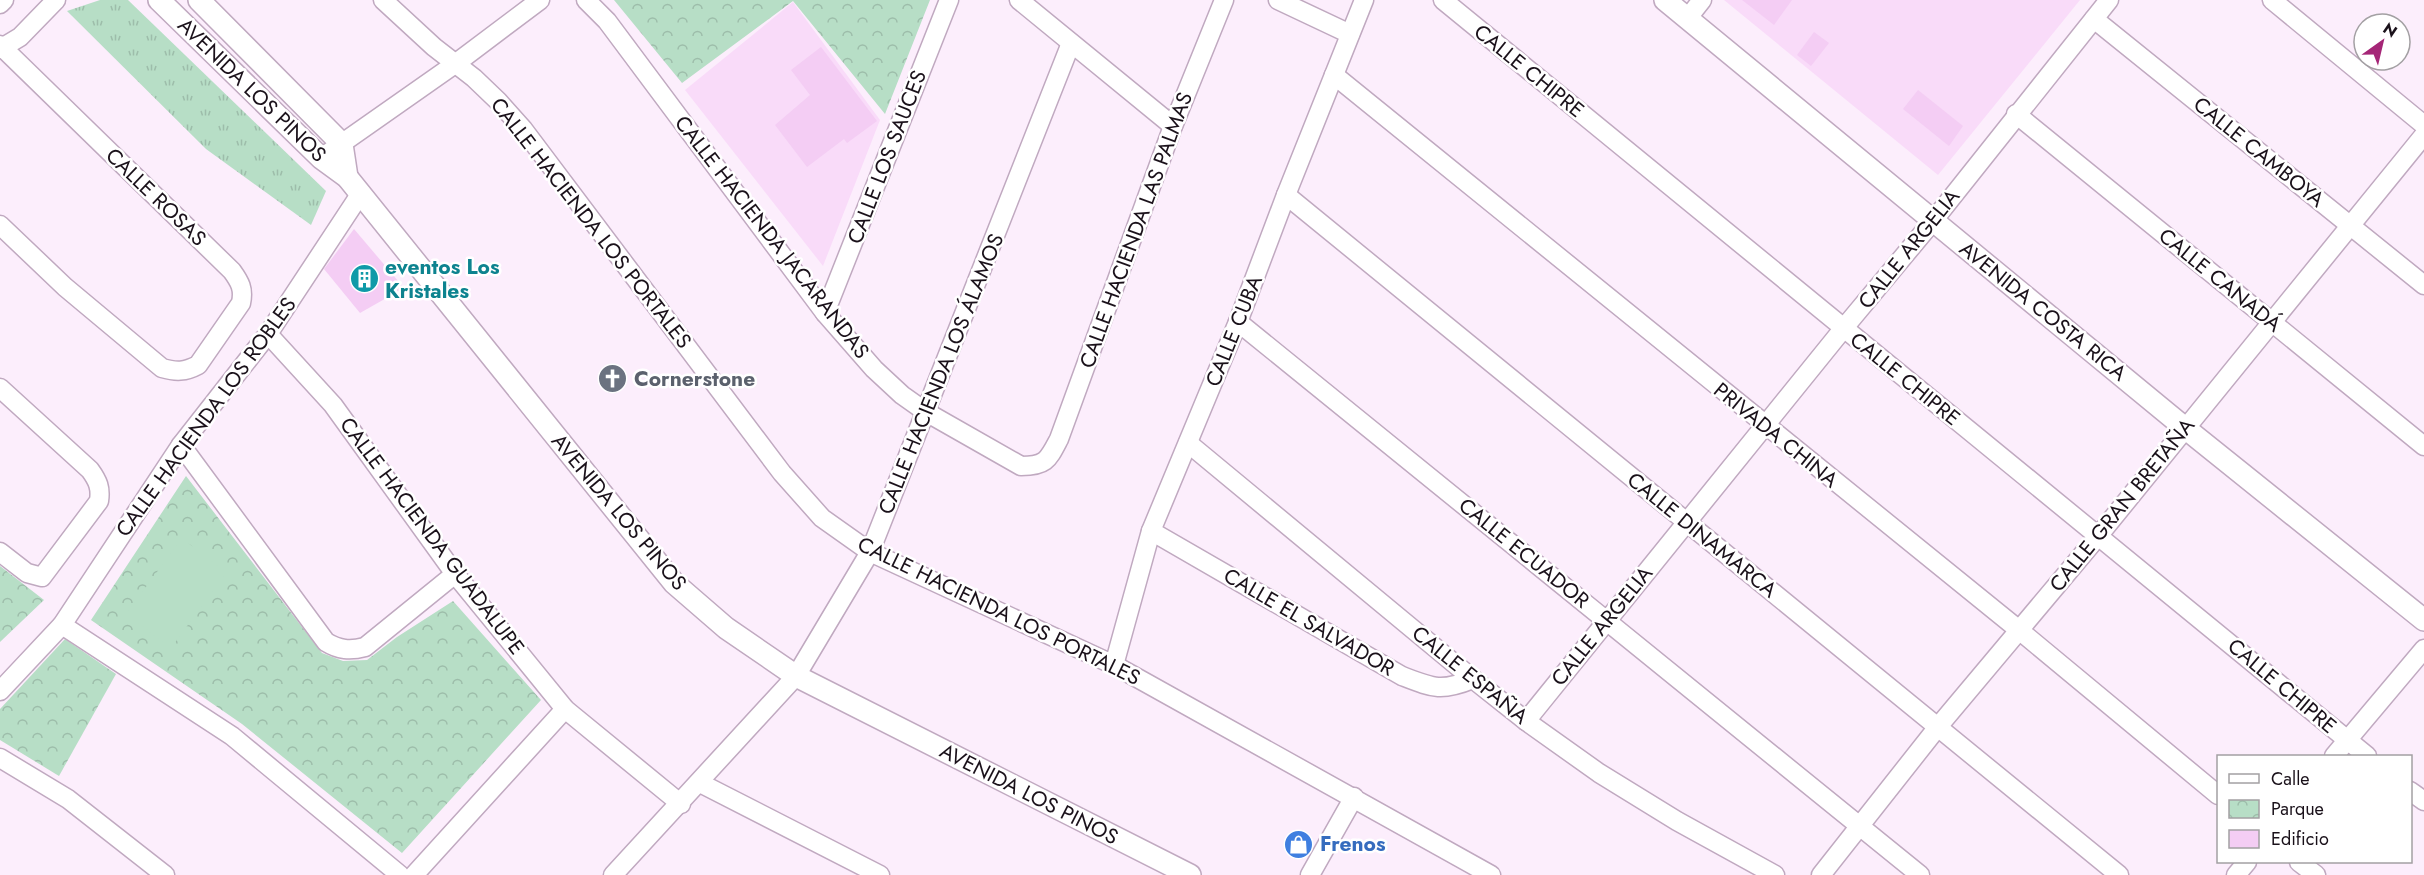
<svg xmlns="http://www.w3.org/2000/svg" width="2424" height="875" viewBox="0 0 2424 875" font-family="Jost,sans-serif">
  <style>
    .built { fill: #f9dbf9 }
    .grass { fill: url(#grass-tufts) }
    .park { fill: url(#park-crowns) }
    .garden { fill: #b7dec6 }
    .building { fill: #f4cdf4 }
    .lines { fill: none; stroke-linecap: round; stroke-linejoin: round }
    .minor-casing { stroke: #c0a9c0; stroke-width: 21 }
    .tertiary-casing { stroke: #c0a9c0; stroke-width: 24 }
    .minor { stroke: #fff; stroke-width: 18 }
    .tertiary { stroke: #fff; stroke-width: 21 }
    .labels { text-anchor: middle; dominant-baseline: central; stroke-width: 5; stroke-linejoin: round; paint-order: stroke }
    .street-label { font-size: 21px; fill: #1a111a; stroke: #fff }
    .culture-label { font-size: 21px; font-weight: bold; fill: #0d838f; stroke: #fff; text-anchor: start }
    .worship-label { font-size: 21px; font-weight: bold; fill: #5b616d; stroke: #fff; text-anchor: start }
    .shop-label { font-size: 21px; font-weight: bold; fill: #366cbe; stroke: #fff; text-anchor: start }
  </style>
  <defs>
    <pattern id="grass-tufts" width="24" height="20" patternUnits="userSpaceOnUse" patternTransform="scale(1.5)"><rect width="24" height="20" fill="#b7dec6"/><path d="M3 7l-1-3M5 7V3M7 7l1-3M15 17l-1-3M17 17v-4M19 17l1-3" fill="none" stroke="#9dbdaa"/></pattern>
    <pattern id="park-crowns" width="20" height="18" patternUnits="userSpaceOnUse" patternTransform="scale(1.5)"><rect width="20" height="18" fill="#b7dec6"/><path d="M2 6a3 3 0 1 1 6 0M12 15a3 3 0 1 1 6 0" fill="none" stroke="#9dbdaa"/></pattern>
  </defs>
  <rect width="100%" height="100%" fill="#fceefc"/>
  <!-- built -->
  <g class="built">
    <polygon points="1724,0 2080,0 1938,175"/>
    <polygon points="793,2 880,120 823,266 685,90"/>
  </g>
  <!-- grass -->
  <polygon class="grass" points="100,0 128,0 326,191 311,225 206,149 67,11"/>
  <!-- park -->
  <g class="park">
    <polygon points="614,0 930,0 885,114 793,1 682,83"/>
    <polygon points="186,476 322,653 343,661 367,660 397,637 453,601 541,700 402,853 242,724 91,620"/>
    <polygon points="0,566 44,600 0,642"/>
    <polygon points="65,639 116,674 59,776 0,740 0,709"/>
  </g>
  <!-- garden -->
  <polygon class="garden" points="182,538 226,573 171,648 126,614"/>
  <!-- building -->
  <g class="building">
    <polygon points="1742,0 1792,0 1774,25"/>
    <polygon points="1814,32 1829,43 1811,66 1797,55"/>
    <polygon points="821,47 877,121 847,143 844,139 807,167 775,125 810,95 791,70"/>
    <polygon points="1918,90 1963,126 1949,146 1903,109"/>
    <polygon points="354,229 404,288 360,313 324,269"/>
  </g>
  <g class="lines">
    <defs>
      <g id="minor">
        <polyline points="383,0 434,47 474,78 498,101 523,129 782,473 822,518 870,552 1114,665 1491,875"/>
        <path d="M 586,0 L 607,21 L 825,313 L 874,369 L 902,395 L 926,412 L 1021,466 C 1046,466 1048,460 1059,439 L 1173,126 L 1224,0"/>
        <polyline points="1019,0 1173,126"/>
        <polyline points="1278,0 1350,34"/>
        <polyline points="1443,0 2367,756"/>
        <polyline points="2272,0 2424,125"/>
        <polyline points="0,4 4,0"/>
        <polyline points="1687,19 1702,0"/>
        <polyline points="2094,19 2424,285"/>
        <path d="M 0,45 L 232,271 C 240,282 244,289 241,303 L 198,365 C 185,372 176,372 162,368 L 65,287 L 0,225"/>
        <polyline points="0,49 20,37 56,0"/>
        <polyline points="1334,75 2019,630 2218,795"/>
        <polyline points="2016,114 2424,446"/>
        <polyline points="321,158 455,64 540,0"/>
        <polyline points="1286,195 2119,875"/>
        <polyline points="825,313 949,0"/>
        <polyline points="1238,322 1920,875"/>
        <polyline points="268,334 333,405 455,574 565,709 681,804"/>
        <path d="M 0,388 L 90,470 C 98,481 101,488 99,501 L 42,577 L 27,573 L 0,552"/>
        <polyline points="1188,443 1473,679 1526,721 1599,773 1677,821 1775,875"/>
        <path d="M 181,445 L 326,642 C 339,650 350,651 365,647 L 455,574"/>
        <path d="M 1151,531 L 1402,676 C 1433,688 1441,692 1473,679"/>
        <polyline points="62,625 232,736 400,875"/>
        <polyline points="1114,665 1151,531 1238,322 1286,195 1364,0"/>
        <polyline points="0,691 62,625 181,445 268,334 361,193"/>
        <polyline points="1526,721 1843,329 1933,221 2109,0"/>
        <polyline points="2334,756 2424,649"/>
        <polyline points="0,758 68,799 165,875"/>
        <polyline points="700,783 880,875"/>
        <polyline points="2410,791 2424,801"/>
        <polyline points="2299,862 2316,875"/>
        <polyline points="414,875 565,709"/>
        <polyline points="613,875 796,676 870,552 1071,43"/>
        <polyline points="1310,875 1354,797"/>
        <polyline points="1821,875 1937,728 2099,535 2424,135"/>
        <polyline points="2236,875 2247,862"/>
      </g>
      <g id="tertiary">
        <polyline points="159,0 321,158 347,177 674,583 726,628 796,676 1190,875"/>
        <polyline points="199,0 342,144 347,177"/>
        <polyline points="1665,0 2185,428 2424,620"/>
      </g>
    </defs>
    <!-- minor casing -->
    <use href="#minor" class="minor-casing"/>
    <!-- tertiary casing -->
    <use href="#tertiary" class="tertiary-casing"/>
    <!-- minor -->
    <use href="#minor" class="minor"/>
    <!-- tertiary -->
    <use href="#tertiary" class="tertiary"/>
  </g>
  <!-- icons -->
  <defs>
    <symbol id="building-disc" viewBox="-11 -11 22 22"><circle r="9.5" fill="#0f9aa8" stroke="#fff"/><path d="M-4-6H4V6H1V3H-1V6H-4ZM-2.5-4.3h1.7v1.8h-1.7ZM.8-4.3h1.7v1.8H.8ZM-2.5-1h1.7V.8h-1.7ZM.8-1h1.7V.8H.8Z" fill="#fff"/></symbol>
    <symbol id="church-disc" viewBox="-11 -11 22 22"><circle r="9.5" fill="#6b7280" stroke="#fff"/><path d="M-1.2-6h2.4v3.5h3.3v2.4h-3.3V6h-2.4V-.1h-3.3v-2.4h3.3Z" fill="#fff"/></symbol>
    <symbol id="shop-disc" viewBox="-11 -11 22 22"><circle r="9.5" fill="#3f7fe0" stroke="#fff"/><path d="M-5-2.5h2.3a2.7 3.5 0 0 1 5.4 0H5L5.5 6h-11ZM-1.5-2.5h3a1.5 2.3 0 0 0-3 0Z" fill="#fff"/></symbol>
  </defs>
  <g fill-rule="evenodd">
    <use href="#building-disc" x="348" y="262" width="33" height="33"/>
    <use href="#church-disc" x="596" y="362" width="33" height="33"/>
    <use href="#shop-disc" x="1282" y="828" width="33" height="33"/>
  </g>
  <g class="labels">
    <!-- street labels -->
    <g class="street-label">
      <text transform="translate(1529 71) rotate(39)">CALLE CHIPRE</text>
      <text transform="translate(252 90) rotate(44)">AVENIDA LOS PINOS</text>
      <text transform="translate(2259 152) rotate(39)">CALLE CAMBOYA</text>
      <text transform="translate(887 157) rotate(-69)">CALLE LOS SAUCES</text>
      <text transform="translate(156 197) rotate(44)">CALLE ROSAS</text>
      <text transform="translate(591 223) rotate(52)">CALLE HACIENDA LOS PORTALES</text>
      <text transform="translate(1136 230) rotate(-70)">CALLE HACIENDA LAS PALMAS</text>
      <text transform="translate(772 237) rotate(52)">CALLE HACIENDA JACARANDAS</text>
      <text transform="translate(1909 249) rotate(-51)">CALLE ARGELIA</text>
      <text transform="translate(2220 280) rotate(39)">CALLE CANADÁ</text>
      <text transform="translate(2043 311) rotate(39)">AVENIDA COSTA RICA</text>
      <text transform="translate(1234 331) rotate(-68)">CALLE CUBA</text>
      <text transform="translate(941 374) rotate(-68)">CALLE HACIENDA LOS ÁLAMOS</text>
      <text transform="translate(1905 379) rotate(39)">CALLE CHIPRE</text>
      <text transform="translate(206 417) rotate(-54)">CALLE HACIENDA LOS ROBLES</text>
      <text transform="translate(1776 435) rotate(39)">PRIVADA CHINA</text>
      <text transform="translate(2122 505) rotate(-51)">CALLE GRAN BRETAÑA</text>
      <text transform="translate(619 512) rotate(50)">AVENIDA LOS PINOS</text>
      <text transform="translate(1702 535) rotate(39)">CALLE DINAMARCA</text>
      <text transform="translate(432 536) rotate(53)">CALLE HACIENDA GUADALUPE</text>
      <text transform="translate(1524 553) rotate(39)">CALLE ECUADOR</text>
      <text transform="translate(999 611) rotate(26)">CALLE HACIENDA LOS PORTALES</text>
      <text transform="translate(1309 622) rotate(30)">CALLE EL SALVADOR</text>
      <text transform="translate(1602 626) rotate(-51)">CALLE ARGELIA</text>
      <text transform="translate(1470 675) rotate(39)">CALLE ESPAÑA</text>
      <text transform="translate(2282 686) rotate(40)">CALLE CHIPRE</text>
      <text transform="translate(1029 794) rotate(27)">AVENIDA LOS PINOS</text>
    </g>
    <!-- culture labels -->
    <g class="culture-label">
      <text x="385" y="267">eventos Los<tspan x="385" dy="24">Kristales</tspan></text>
    </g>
    <!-- worship labels -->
    <g class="worship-label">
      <text x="634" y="379">Cornerstone</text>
    </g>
    <!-- shop labels -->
    <g class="shop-label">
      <text x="1320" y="844">Frenos</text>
    </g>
  </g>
  <!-- legend -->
  <rect x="2217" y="755" width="195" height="108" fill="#ffffff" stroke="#a3a0a3" stroke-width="1.5"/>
  <rect x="2229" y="774" width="30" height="9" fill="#ffffff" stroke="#a3a0a3" stroke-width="1.5"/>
  <text x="2271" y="785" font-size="18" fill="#1a111a">Calle</text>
  <rect x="2229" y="800" width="30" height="18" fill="url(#park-crowns)" stroke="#a3a0a3" stroke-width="1.5"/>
  <text x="2271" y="815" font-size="18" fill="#1a111a">Parque</text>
  <rect x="2229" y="830" width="30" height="18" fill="#f4cdf4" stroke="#a3a0a3" stroke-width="1.5"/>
  <text x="2271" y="845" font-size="18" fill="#1a111a">Edificio</text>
  <!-- north arrow -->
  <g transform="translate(2382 42) rotate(34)"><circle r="28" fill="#ffffff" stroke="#a3a0a3" stroke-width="1.5"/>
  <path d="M0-4.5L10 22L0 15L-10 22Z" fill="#a52677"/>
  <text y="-9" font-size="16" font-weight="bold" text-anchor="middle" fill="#1a111a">N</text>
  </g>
</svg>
